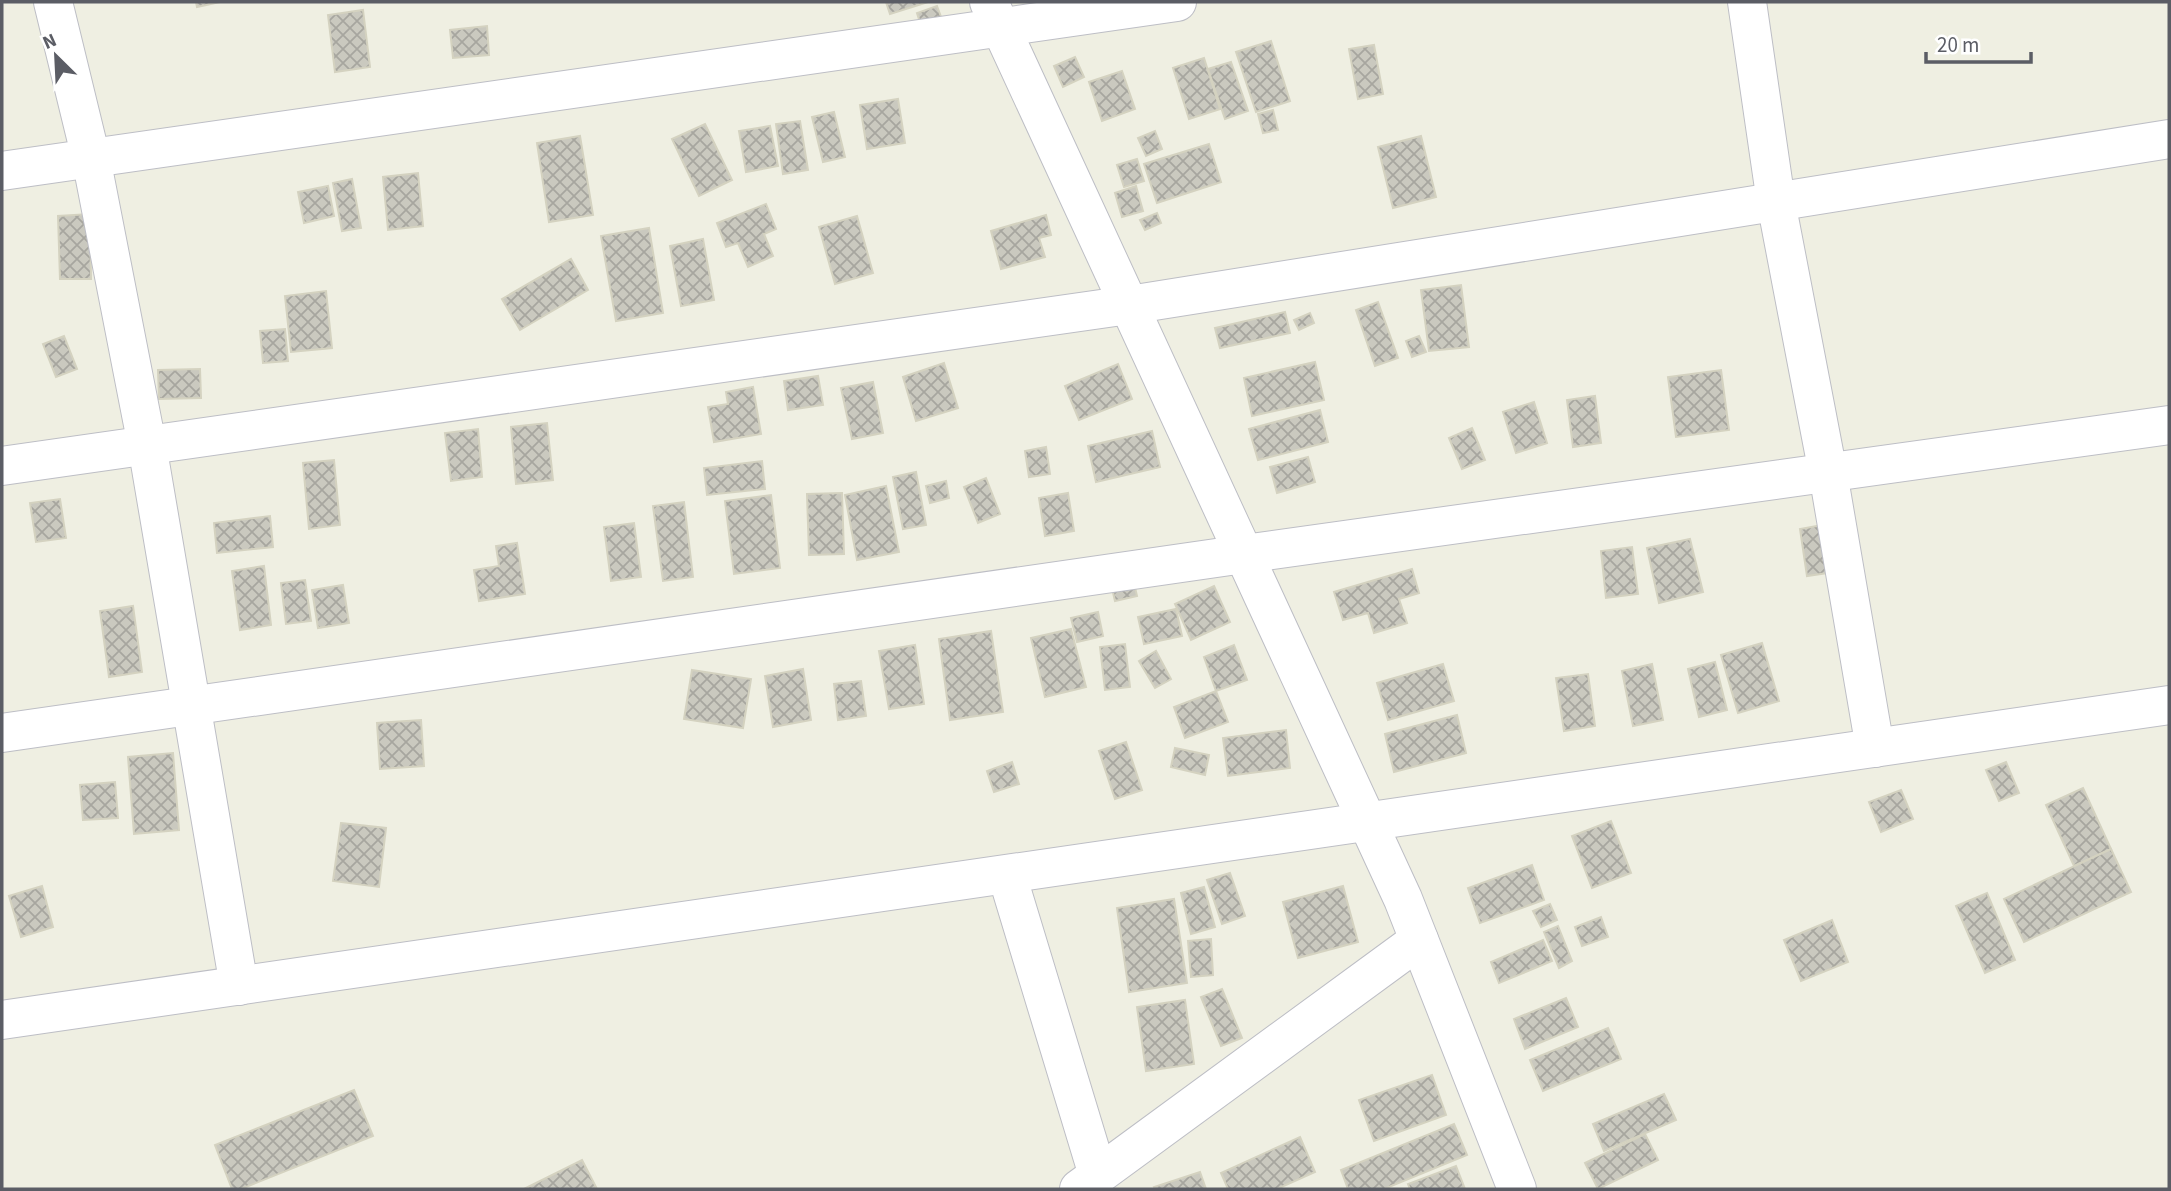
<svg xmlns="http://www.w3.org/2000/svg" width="2171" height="1191" viewBox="0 0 2171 1191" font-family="'Source Sans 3',sans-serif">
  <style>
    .building { fill: url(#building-cross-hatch); stroke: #d4d2c0; stroke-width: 2 }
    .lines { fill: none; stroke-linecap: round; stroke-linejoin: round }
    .minor-casing { stroke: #bdbec5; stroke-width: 40 }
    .minor { stroke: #fff; stroke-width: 38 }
  </style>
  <defs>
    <pattern id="building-cross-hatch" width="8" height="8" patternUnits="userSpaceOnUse" patternTransform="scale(1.75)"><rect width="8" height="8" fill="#cac9bf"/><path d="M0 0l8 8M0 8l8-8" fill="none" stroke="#a7a69f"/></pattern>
  </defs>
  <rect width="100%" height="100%" fill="#efefe2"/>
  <!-- building -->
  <g class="building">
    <polygon points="196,2 220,2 197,7"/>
    <polygon points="886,2 928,2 890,14"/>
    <polygon points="937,6 944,25 923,32 917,13"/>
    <polygon points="363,10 370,67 335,72 328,15"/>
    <polygon points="487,26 489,55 453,58 450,30"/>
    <polygon points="1271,41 1290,101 1256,112 1236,52"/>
    <polygon points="1374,45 1383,94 1358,99 1349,49"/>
    <polygon points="1075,57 1084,77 1063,87 1054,66"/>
    <polygon points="1204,58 1220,109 1189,119 1173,68"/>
    <polygon points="1231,62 1248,111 1225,119 1208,69"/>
    <polygon points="1122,71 1135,109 1102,121 1089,82"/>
    <polygon points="898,99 905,143 867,149 860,105"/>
    <polygon points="1273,110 1278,130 1263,133 1258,114"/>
    <polygon points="834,112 845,157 823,162 812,117"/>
    <polygon points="800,121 808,170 783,174 776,124"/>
    <polygon points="705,124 732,180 699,196 672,139"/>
    <polygon points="770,126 778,166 746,172 739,131"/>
    <polygon points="1155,131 1162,149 1146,156 1138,138"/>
    <polygon points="580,136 593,215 549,222 537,143"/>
    <polygon points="1421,136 1436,197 1393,208 1378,147"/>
    <polygon points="1209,144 1221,182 1157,203 1144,164"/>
    <polygon points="1137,159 1144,181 1124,187 1117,165"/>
    <polygon points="418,173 423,226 388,230 383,177"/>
    <polygon points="352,179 361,228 342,231 333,183"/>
    <polygon points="328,186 334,216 304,223 298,192"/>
    <polygon points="1136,186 1143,211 1122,217 1115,193"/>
    <polygon points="766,204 776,229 764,234 773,256 748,267 738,243 726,247 717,223"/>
    <polygon points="1157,213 1161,223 1145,230 1140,220"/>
    <polygon points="90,214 91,279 60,279 58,216"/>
    <polygon points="1046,215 1051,235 1039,238 1045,257 1001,269 991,231"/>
    <polygon points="857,216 873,273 835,284 819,227"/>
    <polygon points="649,228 663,313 616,321 601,236"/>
    <polygon points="703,239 714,300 681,306 670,246"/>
    <polygon points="571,259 588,290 520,330 502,299"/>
    <polygon points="1461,285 1469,347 1429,351 1421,290"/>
    <polygon points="326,291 332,348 291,352 285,296"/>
    <polygon points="1378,302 1398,358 1375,366 1356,310"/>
    <polygon points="1285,312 1290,333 1220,348 1215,328"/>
    <polygon points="1310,313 1314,323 1299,330 1294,320"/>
    <polygon points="285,329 288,361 263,363 260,331"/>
    <polygon points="64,336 77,369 56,377 43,344"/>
    <polygon points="1419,336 1426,352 1412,357 1406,341"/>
    <polygon points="1315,362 1324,400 1252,416 1244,378"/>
    <polygon points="944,363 958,408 916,421 903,377"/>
    <polygon points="1118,364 1132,399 1079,420 1065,386"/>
    <polygon points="200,369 201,398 159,399 158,370"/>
    <polygon points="1721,370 1729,430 1676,437 1668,377"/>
    <polygon points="818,376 823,405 788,410 784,381"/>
    <polygon points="873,382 883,433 852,439 841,388"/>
    <polygon points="753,387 761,434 714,442 708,407 728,404 726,392"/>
    <polygon points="1595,396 1601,443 1573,447 1567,400"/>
    <polygon points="1534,402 1547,443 1516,453 1503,412"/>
    <polygon points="1320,410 1328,442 1258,460 1249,429"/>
    <polygon points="547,423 553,480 516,484 511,427"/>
    <polygon points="1472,428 1485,460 1462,469 1449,438"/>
    <polygon points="478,429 482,477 451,481 445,433"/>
    <polygon points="1152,431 1160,467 1096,482 1088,446"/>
    <polygon points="1046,447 1050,474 1029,477 1025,451"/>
    <polygon points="1308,457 1315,482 1277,493 1270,467"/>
    <polygon points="334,460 340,525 309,529 303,463"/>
    <polygon points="762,461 765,489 707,495 704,468"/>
    <polygon points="916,472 926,525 903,529 893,477"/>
    <polygon points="986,478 1000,514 978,523 964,487"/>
    <polygon points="946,481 949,498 930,503 926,486"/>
    <polygon points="886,486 899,552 857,560 845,495"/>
    <polygon points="842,493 844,554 809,555 807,494"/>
    <polygon points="1068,493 1074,531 1045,536 1039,498"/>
    <polygon points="771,495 780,568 734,574 725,501"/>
    <polygon points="60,499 66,538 36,542 30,503"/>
    <polygon points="684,502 693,577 663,581 653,506"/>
    <polygon points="270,516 273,547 217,553 214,523"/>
    <polygon points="634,523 641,577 611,581 604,527"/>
    <polygon points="1828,524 1835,572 1807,576 1800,529"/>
    <polygon points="1690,539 1703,592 1659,603 1647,548"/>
    <polygon points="517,543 525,594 479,601 474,570 499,566 496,546"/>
    <polygon points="1632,547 1638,594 1606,598 1601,551"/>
    <polygon points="264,566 271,625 240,630 232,571"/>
    <polygon points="1412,569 1419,593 1399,599 1407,623 1374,633 1368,613 1343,620 1334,592"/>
    <polygon points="1133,579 1137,596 1115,601 1111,584"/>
    <polygon points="305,580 311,621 286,624 281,583"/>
    <polygon points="343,585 349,623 318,628 312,590"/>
    <polygon points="1214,586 1230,622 1191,640 1175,604"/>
    <polygon points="133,606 142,672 109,677 100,611"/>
    <polygon points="1176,609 1182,636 1144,644 1138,617"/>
    <polygon points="1098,612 1103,636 1077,642 1071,618"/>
    <polygon points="1071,629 1086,687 1045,697 1031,638"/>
    <polygon points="991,631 1003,712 950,720 939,639"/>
    <polygon points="1762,643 1779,701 1738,713 1721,655"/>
    <polygon points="1125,644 1130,687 1105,690 1100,647"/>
    <polygon points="915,645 924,704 889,709 879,651"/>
    <polygon points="1234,645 1247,680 1216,691 1204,657"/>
    <polygon points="1156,651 1171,679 1155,688 1139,661"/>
    <polygon points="1715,662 1727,710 1699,717 1688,669"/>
    <polygon points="1443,664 1454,701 1388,720 1377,683"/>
    <polygon points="1652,664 1663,720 1633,726 1622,671"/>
    <polygon points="803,669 811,720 773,727 765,676"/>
    <polygon points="692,670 751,679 743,728 684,719"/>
    <polygon points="1588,674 1595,726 1564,731 1556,678"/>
    <polygon points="861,681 866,716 838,720 834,684"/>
    <polygon points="1216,691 1228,722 1185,738 1174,707"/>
    <polygon points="1457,715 1466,753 1394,772 1385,734"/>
    <polygon points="421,720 424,766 380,769 377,723"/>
    <polygon points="1286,730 1290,768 1228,776 1223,738"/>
    <polygon points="1126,742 1142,790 1115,799 1099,751"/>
    <polygon points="1175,748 1209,755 1205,775 1171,767"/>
    <polygon points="173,753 179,830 134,834 128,757"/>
    <polygon points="1012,762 1019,784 994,792 987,771"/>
    <polygon points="2006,762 2019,793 1999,801 1986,770"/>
    <polygon points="115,782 118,818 83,820 80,785"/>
    <polygon points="2083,788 2111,849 2074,866 2046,805"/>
    <polygon points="1901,790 1913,819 1881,832 1869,802"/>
    <polygon points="1611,821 1631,873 1592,888 1572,836"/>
    <polygon points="341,823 386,828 379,887 333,881"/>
    <polygon points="2111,849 2131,892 2024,942 2004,899"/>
    <polygon points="1532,865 1544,900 1480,923 1468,888"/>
    <polygon points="1230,873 1245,916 1222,924 1207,880"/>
    <polygon points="42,886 53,927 21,937 9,896"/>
    <polygon points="1343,886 1358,942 1298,958 1283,902"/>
    <polygon points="1204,887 1215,927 1191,934 1181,893"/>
    <polygon points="1987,893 2015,960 1985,973 1956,906"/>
    <polygon points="1174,899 1187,983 1129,992 1117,908"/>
    <polygon points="1550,904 1557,920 1541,927 1533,911"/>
    <polygon points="1601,917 1608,937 1582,946 1575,927"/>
    <polygon points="1832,920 1848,962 1801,981 1784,940"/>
    <polygon points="1558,926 1572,961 1559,968 1544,932"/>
    <polygon points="1211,939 1213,975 1191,977 1188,941"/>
    <polygon points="1543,940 1552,961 1499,983 1491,962"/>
    <polygon points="1222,989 1242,1038 1221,1046 1201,997"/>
    <polygon points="1566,998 1578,1027 1525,1049 1514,1019"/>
    <polygon points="1185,1000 1194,1064 1146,1071 1137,1007"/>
    <polygon points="1608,1028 1621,1059 1543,1091 1530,1060"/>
    <polygon points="1432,1075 1446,1115 1374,1141 1359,1100"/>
    <polygon points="354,1090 373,1136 241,1189 232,1189 215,1145"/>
    <polygon points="1664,1094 1676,1120 1604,1151 1593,1124"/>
    <polygon points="1454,1124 1467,1155 1384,1189 1348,1189 1341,1170"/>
    <polygon points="1645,1134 1658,1160 1598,1189 1585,1163"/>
    <polygon points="1300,1137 1315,1172 1277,1189 1228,1189 1221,1173"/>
    <polygon points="582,1160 597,1189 524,1189"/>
    <polygon points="1456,1166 1465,1189 1410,1189 1408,1184"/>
    <polygon points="1200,1172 1206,1189 1155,1189 1154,1187"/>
  </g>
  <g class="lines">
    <defs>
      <g id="minor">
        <polyline points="53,2 91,158 147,445 239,986"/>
        <polyline points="989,2 1403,899 1517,1189"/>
        <polyline points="1747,2 1776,202 1828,473 1875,748"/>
        <polyline points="2,171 1177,2"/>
        <polyline points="2,466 1129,305 2169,139"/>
        <polyline points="2,733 1244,554 2169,425"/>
        <polyline points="1007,875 1098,1175"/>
        <polyline points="2,1020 2169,705"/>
        <polyline points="1079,1189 1419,940"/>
      </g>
    </defs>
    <!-- minor casing -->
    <use href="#minor" class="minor-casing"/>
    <!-- minor -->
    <use href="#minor" class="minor"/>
  </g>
  <!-- border -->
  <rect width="2171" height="1191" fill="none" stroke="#5b5d65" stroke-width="7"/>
  <!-- north arrow -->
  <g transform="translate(56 56) rotate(336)" stroke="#ffffff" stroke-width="5" paint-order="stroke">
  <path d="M0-5L12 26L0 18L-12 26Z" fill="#5b5d65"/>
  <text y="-10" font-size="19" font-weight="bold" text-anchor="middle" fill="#5b5d65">N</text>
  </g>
  <!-- scale -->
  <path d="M1926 52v10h105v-10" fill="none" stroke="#5b5d65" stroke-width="3.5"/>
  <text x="1937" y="52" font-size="21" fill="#5b5d65" stroke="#ffffff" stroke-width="5" paint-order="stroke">20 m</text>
</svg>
